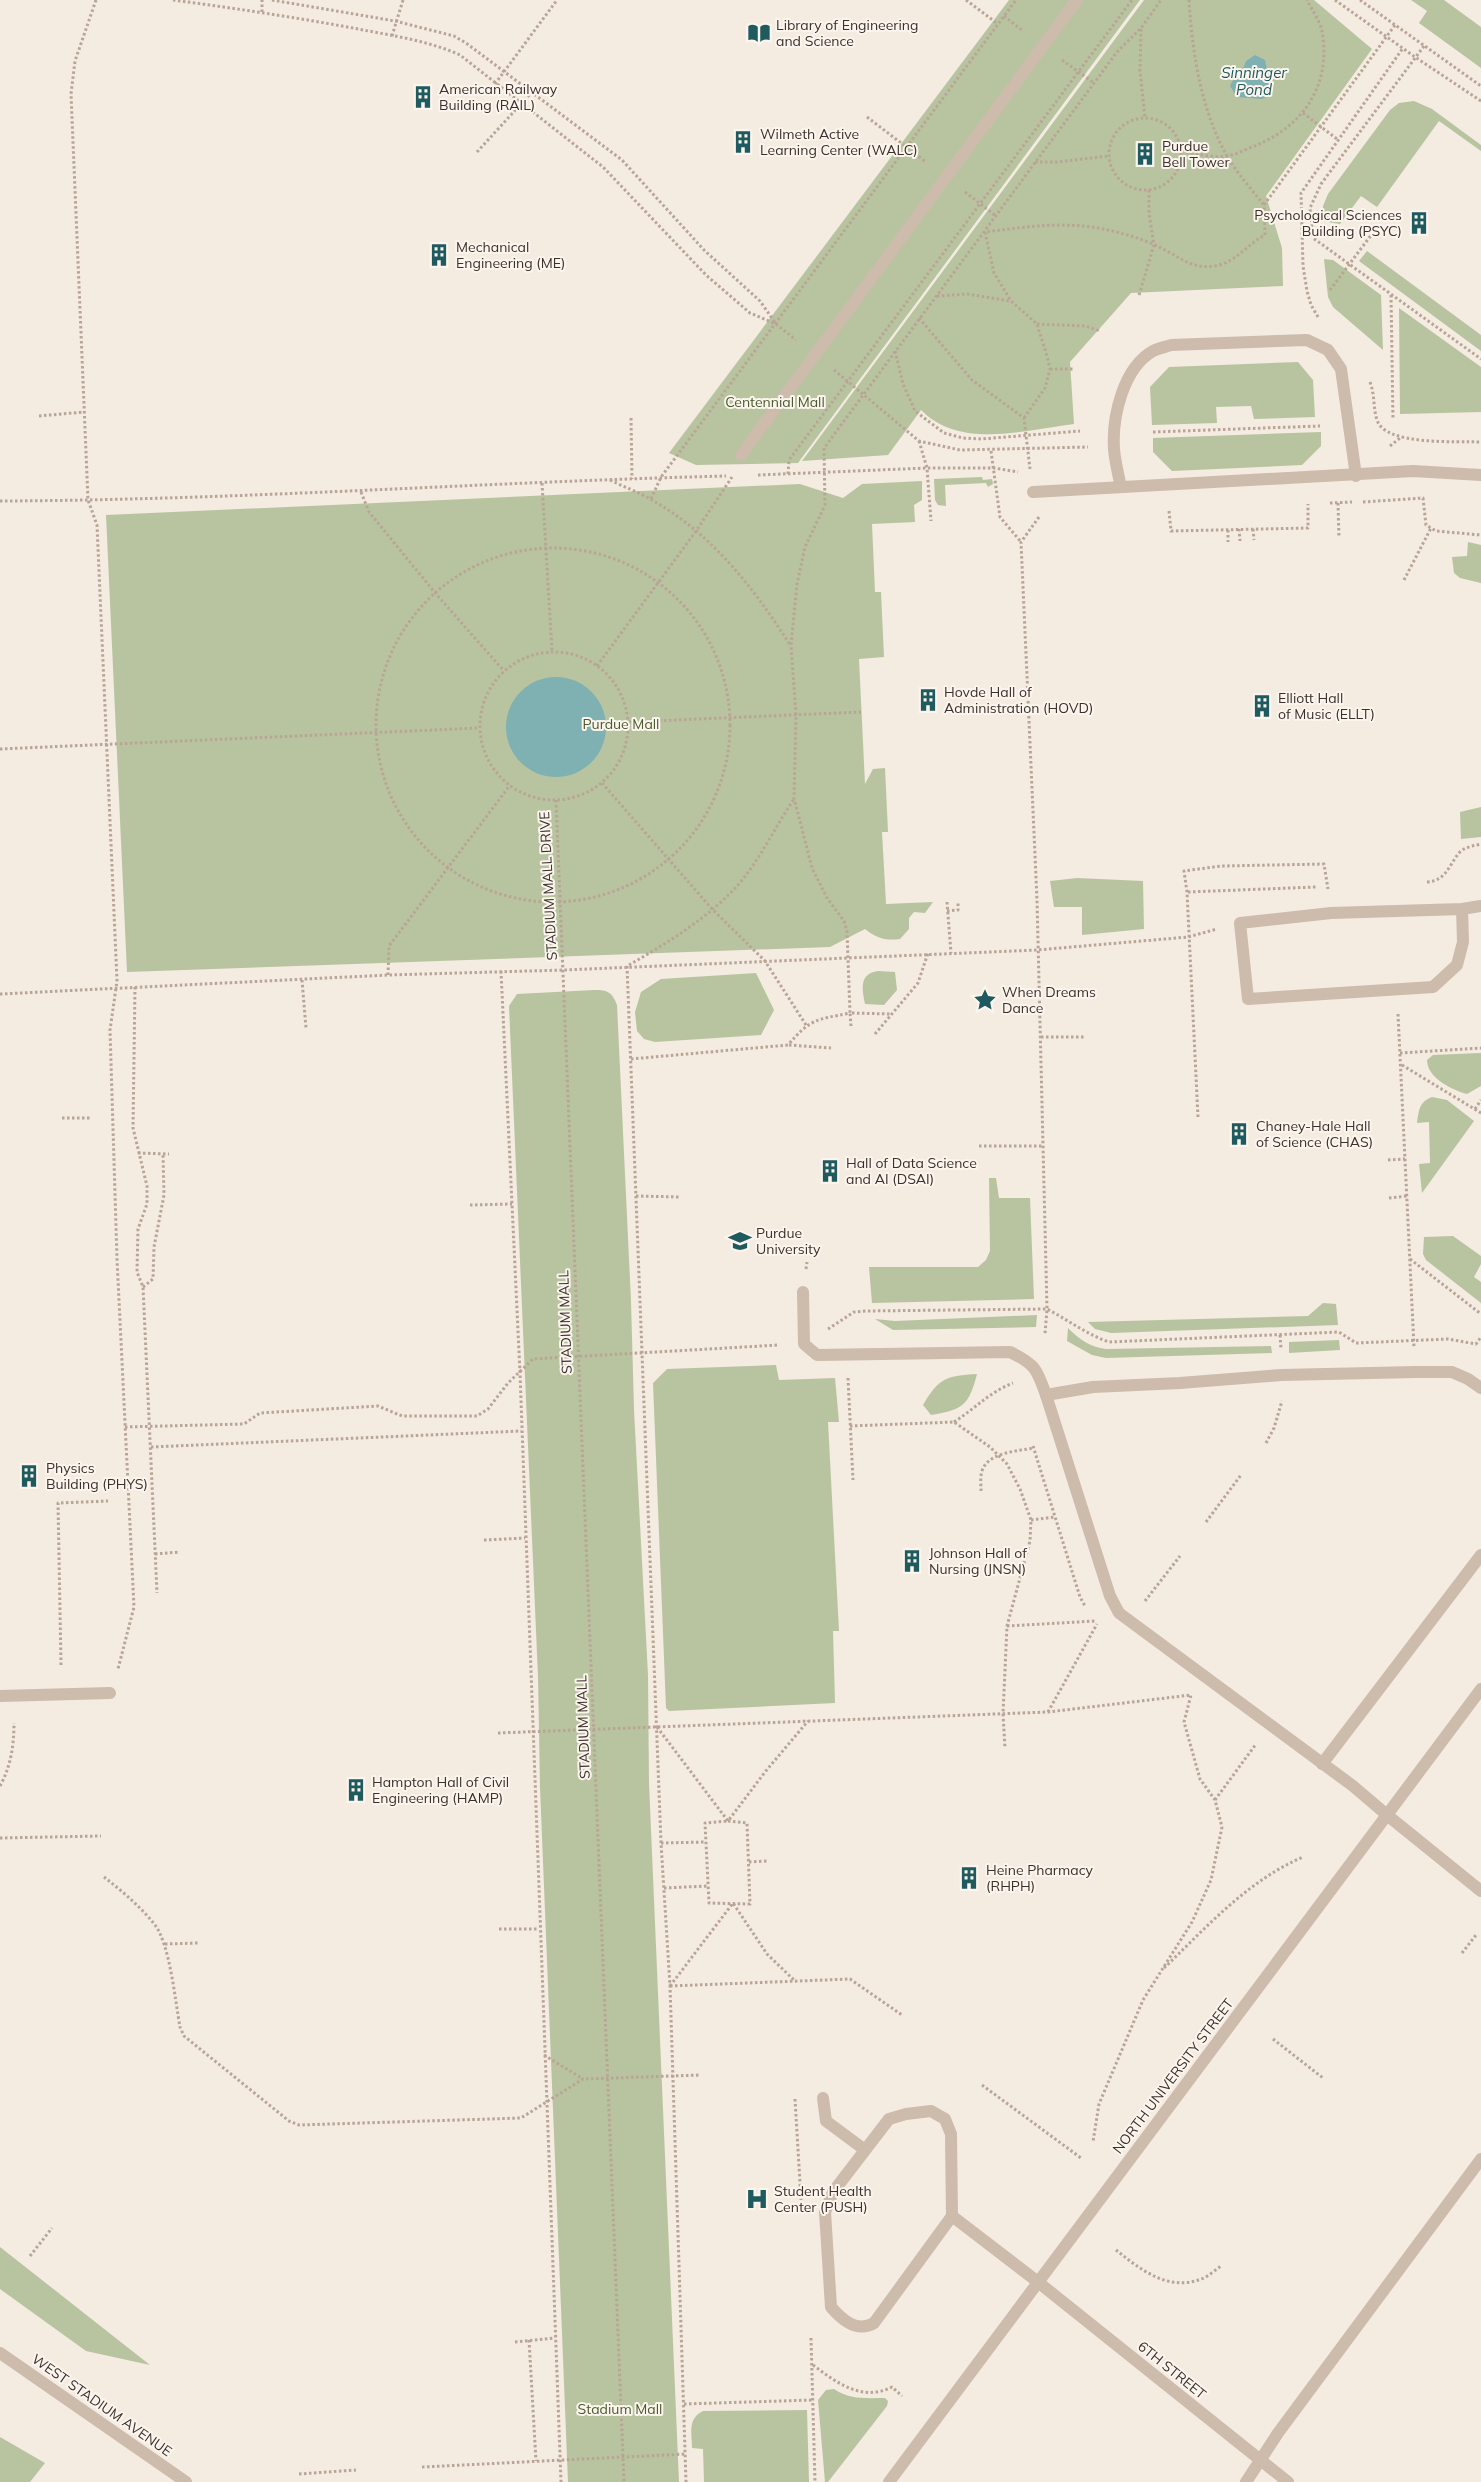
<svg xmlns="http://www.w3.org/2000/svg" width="1481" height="2482" viewBox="0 0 1481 2482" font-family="Mulish,sans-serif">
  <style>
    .green { fill: #b8c4a0 }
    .water { fill: #7fb0b2 }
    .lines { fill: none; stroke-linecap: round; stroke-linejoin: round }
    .path { stroke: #b9a596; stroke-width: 3; stroke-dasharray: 2.5 2.5; stroke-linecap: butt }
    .service { stroke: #cdbbac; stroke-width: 12 }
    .pedestrian { stroke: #cdbbac; stroke-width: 12 }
    .minor { stroke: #cdbbac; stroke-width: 12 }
    .tertiary { stroke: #cdbbac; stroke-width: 12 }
    .labels { text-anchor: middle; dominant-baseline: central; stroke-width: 4; stroke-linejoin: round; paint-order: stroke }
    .poi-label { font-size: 14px; fill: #3b302b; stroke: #fbf5ee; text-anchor: start }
    .park-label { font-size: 14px; fill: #4a5a2e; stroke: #fbf5ee }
    .street-label { font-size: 14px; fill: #3b302b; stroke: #fbf5ee }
    .water-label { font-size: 15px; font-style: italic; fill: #1f5a5e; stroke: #fbf5ee }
  </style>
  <rect width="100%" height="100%" fill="#f4ebe1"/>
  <!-- green -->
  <g class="green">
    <polygon points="1009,0 1140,0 798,463 696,465 669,453"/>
    <path d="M 1144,0 L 1314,0 L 1372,49 L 1266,196 L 1282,248 L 1283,286 L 1131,293 L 1070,362 L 1074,424 C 1024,430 961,450 921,410 L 888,455 L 802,461 Z"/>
    <polygon points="1411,0 1444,0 1481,27 1481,68 1419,23 1427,11"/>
    <polygon points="1414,101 1432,109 1481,145 1481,151 1439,121 1377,207 1361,196 1340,224 1323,221 1323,206 1328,194 1390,110 1399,103"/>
    <polygon points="1367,251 1481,335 1481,351 1359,261"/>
    <polygon points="1324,259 1333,260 1381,295 1383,350 1333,307 1328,297"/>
    <polygon points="1399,308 1481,367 1481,412 1400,414"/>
    <polygon points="1298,362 1313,380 1315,417 1254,419 1251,406 1216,407 1217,423 1152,425 1150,387 1169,367"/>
    <polygon points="1321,432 1321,446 1302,465 1172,471 1153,452 1153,438"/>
    <polygon points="982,477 983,480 992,479 993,484 988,487 986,483 945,485 946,506 938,505 935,500 934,479"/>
    <path d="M 922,481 L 922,500 L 914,505 L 915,522 L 872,524 L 875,592 L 881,592 L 884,657 L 859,659 L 865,784 L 873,769 L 885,768 L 888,832 L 882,832 L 886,904 L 933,902 L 925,913 L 914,912 L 909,918 L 909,929 L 900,939 C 886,941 876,938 865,929 L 830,947 L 127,972 L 106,515 L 800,484 L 843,498 L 862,484 Z"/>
    <polygon points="1468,542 1481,545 1481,583 1460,578 1454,573 1452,557 1467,556"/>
    <polygon points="1481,807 1481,837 1461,839 1460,812"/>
    <polygon points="1077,878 1143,881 1144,929 1082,935 1082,907 1054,907 1050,881"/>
    <path d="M 878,971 L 895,972 L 897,990 L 884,1005 L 865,1004 C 862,988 859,974 878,971 Z"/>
    <polygon points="756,973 774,1010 761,1035 655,1042 644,1039 637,1031 635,1012 641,992 661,979"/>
    <path d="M 594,990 C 608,990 612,992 617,1005 L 631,1301 L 634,1410 L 648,1675 L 649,1783 L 679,2482 L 568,2482 L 540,1787 L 538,1677 L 509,1006 L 517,994 Z"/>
    <path d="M 1481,1053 L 1481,1086 L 1467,1094 C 1452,1090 1427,1078 1427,1060 L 1433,1055 Z"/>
    <path d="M 1432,1097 L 1447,1100 L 1474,1121 L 1422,1193 L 1419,1164 L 1430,1163 L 1429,1122 L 1417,1123 C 1419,1110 1419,1102 1432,1097 Z"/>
    <polygon points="989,1178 996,1178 999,1198 1030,1198 1034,1299 872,1303 869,1267 978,1267 986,1260 990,1251"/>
    <polygon points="1453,1236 1481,1256 1481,1264 1474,1277 1481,1282 1481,1303 1426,1260 1423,1254 1424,1237"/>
    <polygon points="1323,1303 1336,1304 1338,1325 1111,1333 1095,1329 1088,1322 1308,1316"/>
    <polygon points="1037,1315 1036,1327 893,1330 875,1319 895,1321"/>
    <path d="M 1068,1328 C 1079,1339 1090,1347 1106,1349 L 1271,1346 L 1272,1353 L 1106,1358 L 1092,1355 L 1067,1341 Z"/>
    <polygon points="1339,1340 1340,1350 1289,1353 1289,1342"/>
    <polygon points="776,1365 779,1380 835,1378 839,1422 828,1422 839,1631 833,1631 835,1703 669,1711 666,1708 653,1383 667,1369"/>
    <path d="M 977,1374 C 969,1405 963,1410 931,1415 L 923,1405 C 939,1377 947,1376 977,1374 Z"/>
    <polygon points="0,2247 150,2365 86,2351 0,2289"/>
    <path d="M 834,2389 C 850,2400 866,2398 885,2398 L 888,2401 L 887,2406 L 828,2482 L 825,2482 L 818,2400 L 826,2390 Z"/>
    <path d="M 807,2410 L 809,2482 L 704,2482 L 703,2449 L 692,2448 C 692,2433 687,2419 703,2411 Z"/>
    <polygon points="0,2437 45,2463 30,2482 0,2482"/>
  </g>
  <!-- water -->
  <g class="water">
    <path d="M 1255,55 L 1265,60 L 1268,74 L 1274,85 L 1272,95 L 1262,99 L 1237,97 L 1230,86 C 1234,76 1243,73 1246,61 Z"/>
    <circle cx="556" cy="727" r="50"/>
  </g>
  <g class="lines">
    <!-- path -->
    <g class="path">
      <polyline points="96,0 75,61 71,94 88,500 97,525 117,981 110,1030 117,1259 134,1607 118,1669"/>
      <path d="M 173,0 C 233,8 293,17 353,28 C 388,35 427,40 460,55 L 603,167 L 706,275 L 750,313 L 776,324 L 796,340"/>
      <polyline points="272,0 395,21 454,36 466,43 622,160 704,250 760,301 776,324"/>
      <polyline points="966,0 998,24"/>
      <path d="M 1189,0 C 1192,52 1201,110 1227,156 C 1237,173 1252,190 1264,205"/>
      <polyline points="1335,0 1415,57 1481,101"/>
      <polyline points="1360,0 1481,86"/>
      <polyline points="262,12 262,0"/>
      <polyline points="1004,16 1023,31"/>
      <polyline points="1141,29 1140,71 1145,118"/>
      <polyline points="392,36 403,0"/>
      <polyline points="1424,46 1321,184 1310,208 1313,238 1481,359"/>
      <polyline points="1062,60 1094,83"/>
      <polyline points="495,84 557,0"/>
      <polyline points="1303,113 1337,139"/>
      <polyline points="867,117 926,162"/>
      <circle cx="1145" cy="154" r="36"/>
      <path d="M 1181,151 C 1196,154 1212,158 1227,156 C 1235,155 1244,150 1252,147 C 1302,128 1332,86 1322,31 C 1320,21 1312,10 1307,0"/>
      <polyline points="477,152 531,93"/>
      <polyline points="1035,162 1057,162 1109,156"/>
      <polyline points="965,192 996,216"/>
      <polyline points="1330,290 1372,234"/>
      <polyline points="1139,295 1154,245 1149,213 1149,190"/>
      <polyline points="1391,295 1393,420"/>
      <polyline points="937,296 967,294 1010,301"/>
      <polyline points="1318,317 1311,305 1307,291 1303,266 1301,193 1403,48"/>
      <polyline points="919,318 972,380 1024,418 1030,469"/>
      <polyline points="1037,324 1085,326 1101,331"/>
      <polyline points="895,351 903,384 915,411 944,433 963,438 981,439 1080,431"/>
      <polyline points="1050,369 1073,369"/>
      <polyline points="834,370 919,441 960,450 1088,447"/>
      <path d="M 1370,382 C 1375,395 1373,408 1377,420 C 1385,446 1458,441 1481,442"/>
      <polyline points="39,416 84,412"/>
      <polyline points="631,418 632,479"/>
      <path d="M 1024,418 L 1045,388 L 1050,369 L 1047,356 L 1037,324 L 1011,301 L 994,273 L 985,232 C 1025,227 1063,221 1103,229 C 1123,233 1147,240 1165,250 C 1182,259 1193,269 1214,266 C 1236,263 1247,244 1265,235 L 1264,205 L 1395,25"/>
      <polyline points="1153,432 1320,426"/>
      <polyline points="919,441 927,468 931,521"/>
      <polyline points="1390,446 1400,438"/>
      <polyline points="991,451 1000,517 1021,542"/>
      <polyline points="788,474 789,460 1132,0"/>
      <polyline points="758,475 927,468 994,468 1018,472"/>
      <path d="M 610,480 C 624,487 639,492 652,500 C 712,534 754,588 790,645"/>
      <polyline points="542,483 552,651"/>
      <polyline points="361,492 369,512 436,594 504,671"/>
      <polyline points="651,499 661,477 1016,0"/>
      <path d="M 0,501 C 242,500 484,482 726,476"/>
      <polyline points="1363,502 1423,498 1426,525 1436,531 1481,535"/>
      <polyline points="1330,503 1352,502"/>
      <polyline points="1338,503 1339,538"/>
      <polyline points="1169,511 1171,531 1308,528 1308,504"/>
      <polyline points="1039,517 1021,542 1037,900 1047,1309 1045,1334"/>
      <polyline points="1239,529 1240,541"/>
      <polyline points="1253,529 1254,540"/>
      <polyline points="1228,530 1228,542"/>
      <circle cx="553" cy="725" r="177"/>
      <polyline points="1404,580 1431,528"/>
      <circle cx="554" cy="726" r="74"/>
      <polyline points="597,666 696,531 732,477"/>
      <polyline points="629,722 861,712"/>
      <polyline points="0,749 479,728"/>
      <polyline points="602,783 712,909 765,961 806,1025"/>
      <polyline points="556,800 624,2482"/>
      <path d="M 1427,882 C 1446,881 1449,865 1459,853 C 1464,847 1473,846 1481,844"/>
      <polyline points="1188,892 1316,887"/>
      <polyline points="947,902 951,953"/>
      <polyline points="947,911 958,910 958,901"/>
      <path d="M 629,965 C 667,943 707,919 737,886 C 760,860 775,827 794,799"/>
      <polyline points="627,966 661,1843 670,1986 686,2482"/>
      <polyline points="501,971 520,1373 561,2482"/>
      <polyline points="388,975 389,946 510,785"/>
      <polyline points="302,980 306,1028"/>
      <polyline points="135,987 133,1128 147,1186 147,1204 138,1229 137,1272 143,1287 157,1593"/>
      <polyline points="0,994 388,975 564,970 1037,950 1188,937 1217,929"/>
      <polyline points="1398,1014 1414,1347"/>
      <polyline points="851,1026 850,1013 891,1014"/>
      <polyline points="875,1034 918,983 928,953"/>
      <polyline points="1041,1037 1085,1037"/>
      <polyline points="789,1045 831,1048"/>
      <polyline points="1400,1053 1481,1048"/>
      <path d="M 631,1059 L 788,1045 C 811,1018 816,1020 850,1013 L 847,931 L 844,921 L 827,898 L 812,868 L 794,798 L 796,715 L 791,645 L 797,584 L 805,547 L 825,505 L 824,448 L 1117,52 L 1141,28 L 1161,0"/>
      <polyline points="1402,1065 1481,1113"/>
      <polyline points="1475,1109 1481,1100"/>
      <polyline points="1198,1117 1187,892 1184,871 1221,866 1324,864 1328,889"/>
      <polyline points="62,1118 92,1118"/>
      <polyline points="979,1146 1042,1146"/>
      <polyline points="138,1153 169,1154"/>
      <polyline points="1388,1160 1405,1159"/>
      <polyline points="636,1196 681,1197"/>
      <polyline points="1389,1198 1407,1196"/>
      <polyline points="470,1205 512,1204"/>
      <polyline points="1410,1259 1481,1314"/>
      <polyline points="806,1269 807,1262"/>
      <polyline points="143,1287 153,1279 154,1247 164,1195 163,1153"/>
      <path d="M 828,1329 L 854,1312 L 866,1311 L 1047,1309 C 1068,1320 1086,1334 1109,1342 L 1339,1332 L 1356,1343 L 1448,1339 L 1476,1344 L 1481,1337"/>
      <polyline points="1280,1335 1281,1349"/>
      <polyline points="848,1378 853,1480"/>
      <path d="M 954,1422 C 976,1408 988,1393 1013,1383"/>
      <polyline points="850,1426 954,1422 990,1447 1007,1464 1020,1489 1031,1520 1030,1541 1007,1626 1003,1714 1005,1748"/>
      <polyline points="125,1427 244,1424 260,1413 378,1406 402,1416 477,1416 488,1409 508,1383 533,1359 779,1345"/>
      <polyline points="1266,1443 1274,1428 1282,1401"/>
      <polyline points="1033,1446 1080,1597 1085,1606"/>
      <polyline points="151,1447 521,1431"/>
      <path d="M 981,1491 C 981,1485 980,1477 982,1471 C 988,1452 1018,1451 1034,1448"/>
      <polyline points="1031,1520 1055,1517"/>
      <polyline points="1206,1522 1241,1475"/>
      <polyline points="484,1540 525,1538"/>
      <polyline points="155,1554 180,1552"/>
      <polyline points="1145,1601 1180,1556"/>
      <polyline points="1007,1626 1095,1621"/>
      <polyline points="61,1665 58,1503 108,1501"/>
      <polyline points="1048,1712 1097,1624"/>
      <polyline points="657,1727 728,1821 765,1772 808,1721"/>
      <polyline points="498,1733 1048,1712 1191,1695 1184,1722 1200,1779 1215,1800 1222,1827 1211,1880 1192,1922 1143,2000 1099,2104 1093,2142"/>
      <path d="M 0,1786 C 11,1766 14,1745 14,1723"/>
      <polyline points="1215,1800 1256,1744"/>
      <polygon points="728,1821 747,1823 750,1904 709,1903 705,1823"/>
      <polyline points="0,1838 101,1836"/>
      <polyline points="661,1843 706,1842"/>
      <polyline points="749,1862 768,1861"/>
      <path d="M 104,1877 C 122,1891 141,1907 155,1925 C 170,1945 175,2000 180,2027 L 184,2036 L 289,2121 L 299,2125 L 521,2118 L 583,2079 L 701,2075"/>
      <polyline points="664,1888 708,1886"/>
      <polyline points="499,1929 539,1929"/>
      <polyline points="165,1944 199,1943"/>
      <polyline points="1462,1953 1476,1935"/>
      <path d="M 1164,1968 C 1207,1927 1247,1881 1303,1857"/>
      <polyline points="670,1986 850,1979 902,2015"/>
      <polyline points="670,1986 733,1903 767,1954 795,1981"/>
      <polyline points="1273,2039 1323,2078"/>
      <polyline points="544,2055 583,2079"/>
      <polyline points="982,2085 1081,2158"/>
      <polyline points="795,2099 801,2200"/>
      <path d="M 1116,2250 C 1140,2269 1168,2292 1201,2279 C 1208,2277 1215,2270 1221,2266"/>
      <polyline points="30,2256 52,2228"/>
      <polyline points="811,2338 815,2482"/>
      <polyline points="529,2340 536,2461"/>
      <polyline points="515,2342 555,2338"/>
      <path d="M 813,2365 C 837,2383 862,2402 892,2387 L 902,2396"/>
      <polyline points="684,2404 813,2400"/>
      <polyline points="422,2467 685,2454"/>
      <polyline points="299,2474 356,2470"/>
    </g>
    <!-- service -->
    <g class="service">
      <path d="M 1121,487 C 1118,474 1115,461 1114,449 C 1112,417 1123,368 1153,351 C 1159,348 1166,347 1171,345 L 1307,340 L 1328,350 L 1341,369 L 1356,476"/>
      <polyline points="1033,492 1413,471 1481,475"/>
      <polyline points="1462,909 1463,942 1457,965 1433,987 1248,999 1240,923 1331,913 1462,909 1481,906"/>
      <path d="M 803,1292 L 804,1344 L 817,1355 L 1010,1352 C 1035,1364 1037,1369 1046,1395 L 1110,1596 L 1119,1613 L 1353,1786 L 1387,1815"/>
      <polyline points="1046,1395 1093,1387 1180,1383 1281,1375 1416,1372 1452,1372 1468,1379 1481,1388"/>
      <polyline points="0,1696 110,1693"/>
      <polyline points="1322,1764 1481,1555"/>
      <polyline points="823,2098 826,2121 865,2150"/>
      <path d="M 952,2216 L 951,2134 L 945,2119 L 931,2111 L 906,2114 L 889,2119 L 833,2192 L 825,2212 L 831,2307 C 842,2320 857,2333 874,2323 L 952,2216 L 1038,2282"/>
      <polyline points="1246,2482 1278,2433 1481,2159"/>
    </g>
    <!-- pedestrian -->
    <polyline class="pedestrian" points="741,455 1077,0"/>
    <!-- minor -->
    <g class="minor">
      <polyline points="1387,1815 1481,1891"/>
      <polyline points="1038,2282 1288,2482"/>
      <polyline points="889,2482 1481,1689"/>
    </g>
    <!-- tertiary -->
    <polyline class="tertiary" points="0,2353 186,2482"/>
  </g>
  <!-- icons -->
  <defs>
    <symbol id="library-bare" viewBox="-9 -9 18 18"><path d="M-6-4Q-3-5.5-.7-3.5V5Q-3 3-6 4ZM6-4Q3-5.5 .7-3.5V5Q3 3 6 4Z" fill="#1f5a5e" stroke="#fbf5ee" stroke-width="2.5" paint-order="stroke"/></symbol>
    <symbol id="building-bare" viewBox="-9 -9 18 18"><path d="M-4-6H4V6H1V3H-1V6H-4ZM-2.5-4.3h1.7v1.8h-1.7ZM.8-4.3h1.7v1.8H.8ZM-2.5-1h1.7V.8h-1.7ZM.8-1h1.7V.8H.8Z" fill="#1f5a5e" stroke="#fbf5ee" stroke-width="2.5" paint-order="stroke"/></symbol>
    <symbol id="sight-bare" viewBox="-9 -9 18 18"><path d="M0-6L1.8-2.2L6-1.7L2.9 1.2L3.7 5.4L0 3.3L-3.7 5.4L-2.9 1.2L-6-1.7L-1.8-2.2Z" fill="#1f5a5e" stroke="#fbf5ee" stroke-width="2.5" paint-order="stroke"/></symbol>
    <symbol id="university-bare" viewBox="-9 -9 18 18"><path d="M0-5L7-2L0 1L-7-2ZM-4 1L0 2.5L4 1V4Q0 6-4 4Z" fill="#1f5a5e" stroke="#fbf5ee" stroke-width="2.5" paint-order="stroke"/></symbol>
    <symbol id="hospital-bare" viewBox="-9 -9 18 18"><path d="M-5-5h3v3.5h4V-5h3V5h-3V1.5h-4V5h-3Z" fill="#1f5a5e" stroke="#fbf5ee" stroke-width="2.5" paint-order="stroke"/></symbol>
  </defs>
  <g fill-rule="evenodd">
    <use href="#library-bare" x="743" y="17" width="32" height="32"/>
    <use href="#building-bare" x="407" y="81" width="32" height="32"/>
    <use href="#building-bare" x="727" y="126" width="32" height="32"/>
    <use href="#building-bare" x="1129" y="138" width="32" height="32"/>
    <use href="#building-bare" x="1403" y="207" width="32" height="32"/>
    <use href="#building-bare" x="423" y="239" width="32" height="32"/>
    <use href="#building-bare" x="912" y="684" width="32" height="32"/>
    <use href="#building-bare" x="1246" y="690" width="32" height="32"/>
    <use href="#sight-bare" x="969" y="984" width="32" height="32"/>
    <use href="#building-bare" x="1223" y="1118" width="32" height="32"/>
    <use href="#building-bare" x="814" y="1155" width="32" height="32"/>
    <use href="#university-bare" x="724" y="1225" width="32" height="32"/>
    <use href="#building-bare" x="13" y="1460" width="32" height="32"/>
    <use href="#building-bare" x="896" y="1545" width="32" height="32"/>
    <use href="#building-bare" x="340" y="1774" width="32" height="32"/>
    <use href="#building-bare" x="953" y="1862" width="32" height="32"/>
    <use href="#hospital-bare" x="741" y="2183" width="32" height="32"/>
  </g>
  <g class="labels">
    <!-- poi labels -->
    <g class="poi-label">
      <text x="776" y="25">Library of Engineering<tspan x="776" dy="16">and Science</tspan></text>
      <text x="439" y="89">American Railway<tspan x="439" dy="16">Building (RAIL)</tspan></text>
      <text x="760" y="134">Wilmeth Active<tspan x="760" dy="16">Learning Center (WALC)</tspan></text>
      <text x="1162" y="146">Purdue<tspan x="1162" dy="16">Bell Tower</tspan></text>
      <text x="1402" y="215" text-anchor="end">Psychological Sciences<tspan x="1402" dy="16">Building (PSYC)</tspan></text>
      <text x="456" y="247">Mechanical<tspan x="456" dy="16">Engineering (ME)</tspan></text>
      <text x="944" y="692">Hovde Hall of<tspan x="944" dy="16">Administration (HOVD)</tspan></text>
      <text x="1278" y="698">Elliott Hall<tspan x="1278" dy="16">of Music (ELLT)</tspan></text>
      <text x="1002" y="992">When Dreams<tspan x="1002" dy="16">Dance</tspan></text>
      <text x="1256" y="1126">Chaney-Hale Hall<tspan x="1256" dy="16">of Science (CHAS)</tspan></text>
      <text x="846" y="1163">Hall of Data Science<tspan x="846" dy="16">and AI (DSAI)</tspan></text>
      <text x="756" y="1233">Purdue<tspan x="756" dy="16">University</tspan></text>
      <text x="46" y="1468">Physics<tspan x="46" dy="16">Building (PHYS)</tspan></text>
      <text x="929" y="1553">Johnson Hall of<tspan x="929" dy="16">Nursing (JNSN)</tspan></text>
      <text x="372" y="1782">Hampton Hall of Civil<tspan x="372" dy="16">Engineering (HAMP)</tspan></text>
      <text x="986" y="1870">Heine Pharmacy<tspan x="986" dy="16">(RHPH)</tspan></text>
      <text x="774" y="2191">Student Health<tspan x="774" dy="16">Center (PUSH)</tspan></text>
    </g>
    <!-- park labels -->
    <g class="park-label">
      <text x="775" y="402">Centennial Mall</text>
      <text x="621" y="724">Purdue Mall</text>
      <text x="620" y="2409">Stadium Mall</text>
    </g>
    <!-- street labels -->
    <g class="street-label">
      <text transform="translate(548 886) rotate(-93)">STADIUM MALL DRIVE</text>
      <text transform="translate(565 1322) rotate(-92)">STADIUM MALL</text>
      <text transform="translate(583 1727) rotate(-92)">STADIUM MALL</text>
      <text transform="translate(1173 2076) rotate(-53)">NORTH UNIVERSITY STREET</text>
      <text transform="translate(1172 2370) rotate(39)">6TH STREET</text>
      <text transform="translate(102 2405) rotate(35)">WEST STADIUM AVENUE</text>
    </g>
    <!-- water labels -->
    <g class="water-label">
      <text x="1254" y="72">Sinninger<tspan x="1254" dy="17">Pond</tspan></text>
    </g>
  </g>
</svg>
